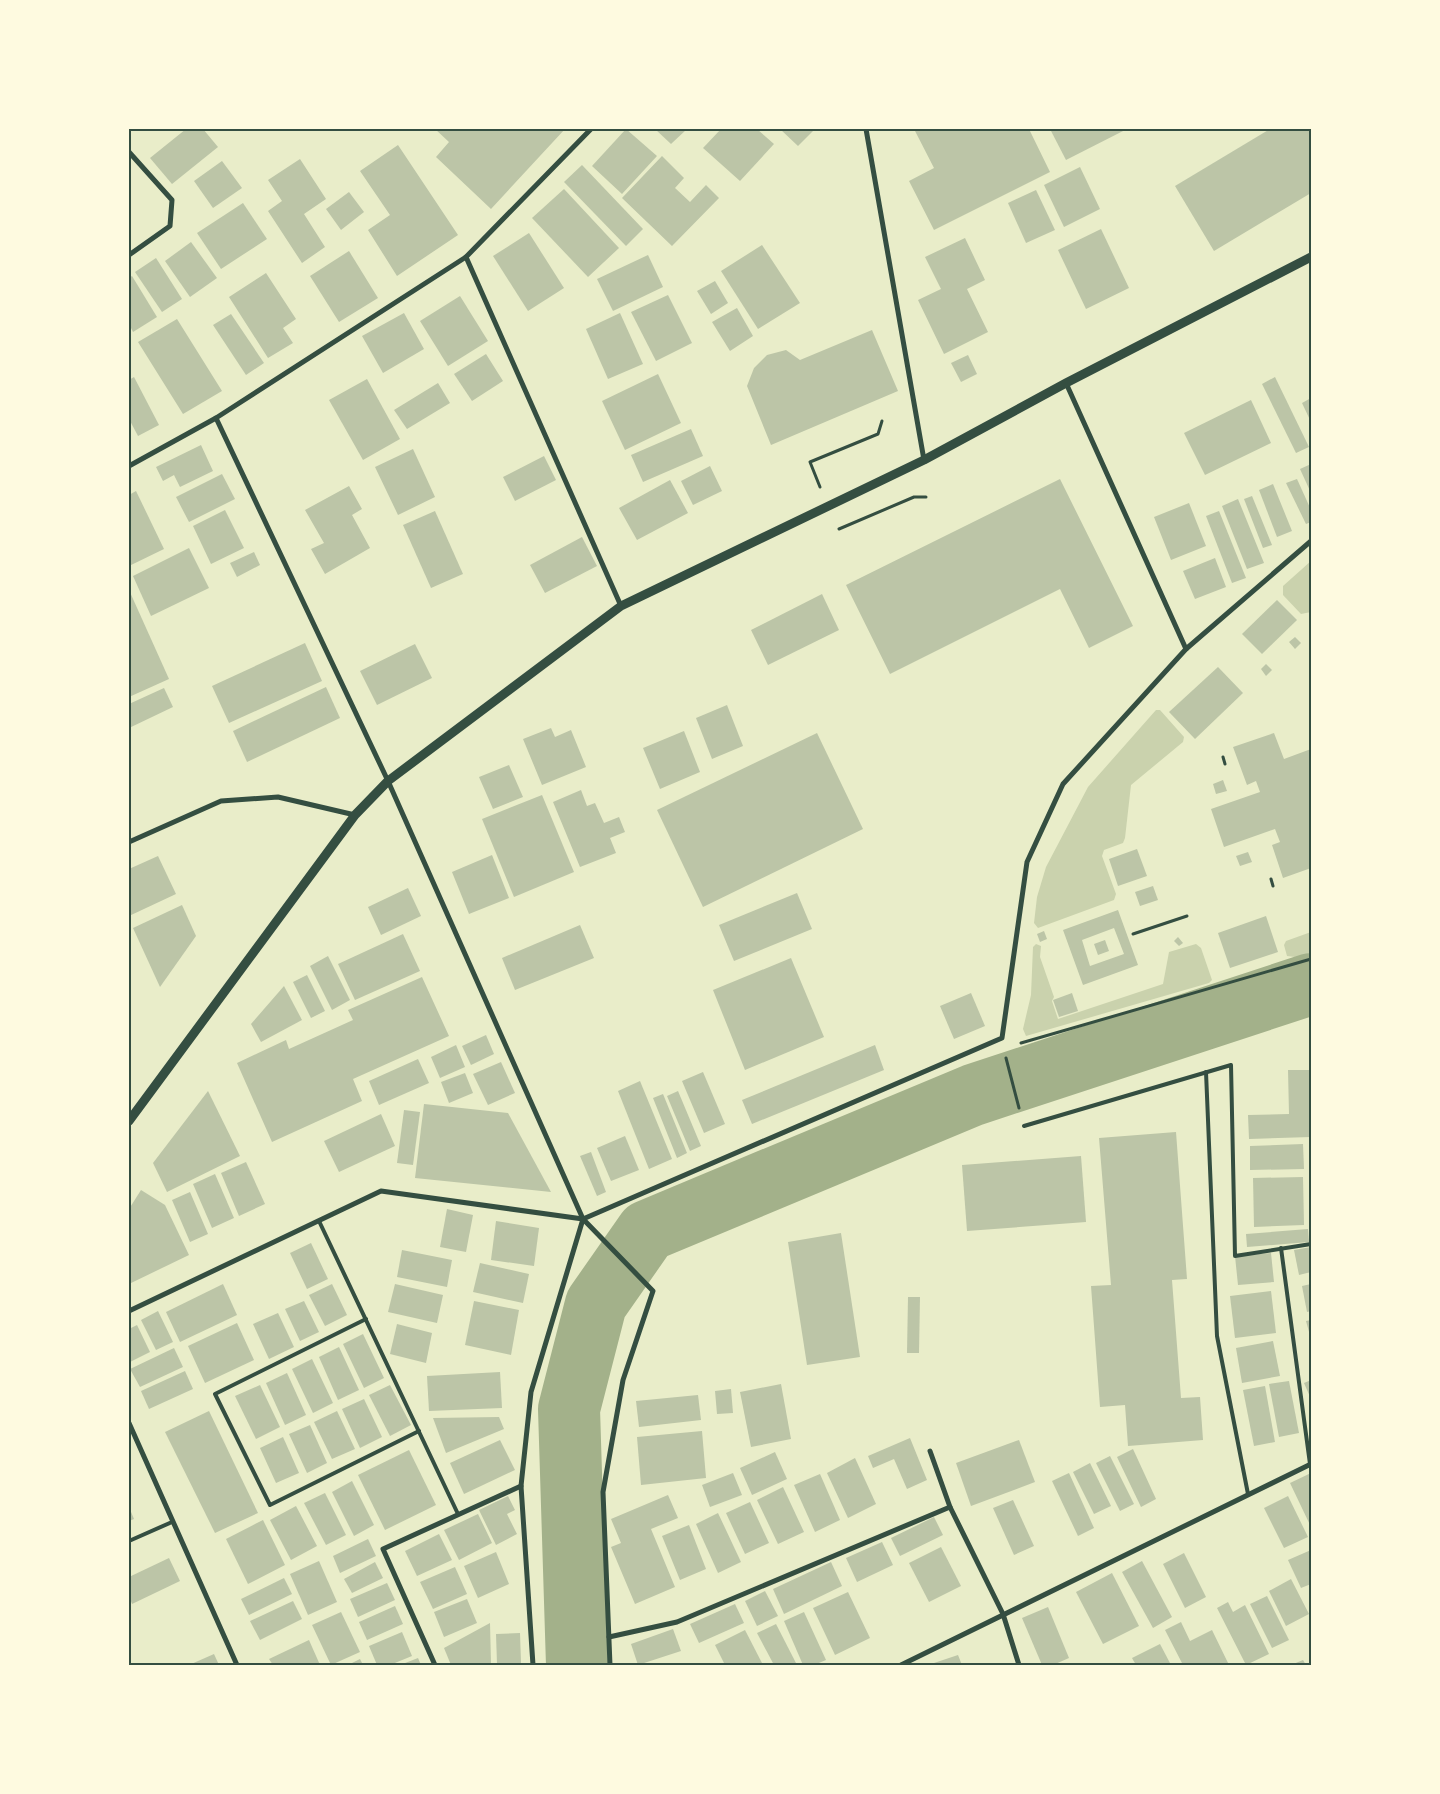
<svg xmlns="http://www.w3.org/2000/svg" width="1440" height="1794" viewBox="0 0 1440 1794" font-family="'PT Serif',serif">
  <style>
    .green { fill: #cad2ad }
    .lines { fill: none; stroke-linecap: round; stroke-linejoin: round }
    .river { stroke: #a3b18a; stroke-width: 62 }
    .building { fill: #bcc5a7; fill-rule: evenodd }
    .path { stroke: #344e41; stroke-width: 3 }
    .service { stroke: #344e41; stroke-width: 4 }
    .minor { stroke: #344e41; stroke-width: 5 }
    .tertiary { stroke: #344e41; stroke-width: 9 }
    .neatline { fill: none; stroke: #344e41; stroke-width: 2 }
  </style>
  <rect width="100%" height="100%" fill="#e9edc9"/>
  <!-- green -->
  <g class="green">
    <polygon points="1311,561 1311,612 1301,614 1283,595 1283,586"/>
    <polygon points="1156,710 1160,710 1184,737 1183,742 1131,785 1125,838 1123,843 1104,850 1102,856 1116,894 1114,900 1038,928 1034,923 1037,897 1046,867 1088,787"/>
    <polygon points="1311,932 1311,953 1295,957 1287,956 1284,945 1286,941"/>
    <polygon points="1036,944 1041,946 1040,957 1054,997 1052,1001 1058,1019 1163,984 1169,952 1196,944 1201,948 1212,980 1209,983 1026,1036 1023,1029 1031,995 1033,947"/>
  </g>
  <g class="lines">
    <!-- river -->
    <polyline class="river" points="577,1665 569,1409 596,1304 647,1231 973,1095 1311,984"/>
  </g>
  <!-- building -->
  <g class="building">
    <polygon points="186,129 203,129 218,147 172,184 150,158"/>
    <polygon points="435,129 565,129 491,209 436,157 449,142"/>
    <polygon points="626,129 657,156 622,194 592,166"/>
    <polygon points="655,129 687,129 671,144"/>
    <polygon points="721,129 757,129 774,144 740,181 703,148"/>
    <polygon points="780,129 815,129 798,146"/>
    <polygon points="914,129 1029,129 1050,172 934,230 909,181 934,168"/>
    <polygon points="1050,129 1127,129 1066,160"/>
    <polygon points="1270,129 1311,129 1311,193 1214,251 1175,186"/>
    <polygon points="398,145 458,235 397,276 368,230 390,215 360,171"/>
    <polygon points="662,156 684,178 675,188 690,202 706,185 719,198 672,246 622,198"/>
    <polygon points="300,159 326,199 304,214 325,247 302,263 268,211 282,201 268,180"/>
    <polygon points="222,161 242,188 213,208 194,181"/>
    <polygon points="582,165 643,229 626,246 564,182"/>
    <polygon points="1080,167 1100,209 1064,227 1044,185"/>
    <polygon points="564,189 619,248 588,277 532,218"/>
    <polygon points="1036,190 1055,230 1026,243 1008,203"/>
    <polygon points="349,192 364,212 341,230 326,209"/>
    <polygon points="243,203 267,239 221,269 197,233"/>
    <polygon points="1101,229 1129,288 1086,309 1058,250"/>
    <polygon points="529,233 564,288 528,311 493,256"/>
    <polygon points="965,238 985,280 967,289 988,332 944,354 918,300 941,289 925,257"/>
    <polygon points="191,242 217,278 190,297 165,261"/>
    <polygon points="762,245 800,303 758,329 721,271"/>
    <polygon points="349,251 378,298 339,322 310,276"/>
    <polygon points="648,255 663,287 613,311 597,279"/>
    <polygon points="156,258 182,299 162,312 135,272"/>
    <polygon points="266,273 296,319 283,328 293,343 268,358 229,297"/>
    <polygon points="132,276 157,317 133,332 129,324 129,278"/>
    <polygon points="715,281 728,303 711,314 697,291"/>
    <polygon points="668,295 692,343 656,361 631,312"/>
    <polygon points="460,296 488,341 448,366 420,321"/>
    <polygon points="737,308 753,336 730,351 712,322"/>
    <polygon points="404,313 424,349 383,373 362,336"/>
    <polygon points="620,313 643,364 608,379 586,329"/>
    <polygon points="231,314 264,363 246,375 213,325"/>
    <polygon points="177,319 222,391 183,414 138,342"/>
    <polygon points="872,330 898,391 771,445 747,386 754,368 767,355 786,350 800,360"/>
    <polygon points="486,354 503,381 472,401 454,374"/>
    <polygon points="968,355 977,374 961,382 951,363"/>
    <polygon points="658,374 681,423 625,450 602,401"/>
    <polygon points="134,377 159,425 138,436 129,419 129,380"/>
    <polygon points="1275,377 1309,447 1296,453 1262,384"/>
    <polygon points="367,379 400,439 363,460 329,400"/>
    <polygon points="438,383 450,403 407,429 394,410"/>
    <polygon points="1311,398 1311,422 1302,403"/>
    <polygon points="1251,400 1271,443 1205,475 1184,433"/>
    <polygon points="691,429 703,456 643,482 631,455"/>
    <polygon points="201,445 213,471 180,487 174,475 163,481 156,467"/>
    <polygon points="413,449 435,497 398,515 375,467"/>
    <polygon points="544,456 556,480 515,501 503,477"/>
    <polygon points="1311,464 1311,493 1300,469"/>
    <polygon points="710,466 722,491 693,505 681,481"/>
    <polygon points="222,474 235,499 189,522 176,497"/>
    <polygon points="1060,479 1133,626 1089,648 1060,589 890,674 846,585"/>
    <polygon points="1297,479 1311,510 1311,522 1306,524 1286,483"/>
    <polygon points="670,480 688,513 637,540 619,508"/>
    <polygon points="1273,484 1292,531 1277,537 1259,490"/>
    <polygon points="349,486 362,509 352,515 370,548 325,574 311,549 324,543 305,510"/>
    <polygon points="136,491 164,549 129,566 129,495"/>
    <polygon points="1252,496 1272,545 1263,548 1244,499"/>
    <polygon points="1238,499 1264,563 1247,569 1222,506"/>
    <polygon points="1189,503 1206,546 1171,560 1154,517"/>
    <polygon points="225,510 244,548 211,564 193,526"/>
    <polygon points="435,511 463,574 431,588 403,525"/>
    <polygon points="1219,511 1246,578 1232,583 1206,516"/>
    <polygon points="582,537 597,566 545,593 530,565"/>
    <polygon points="189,548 209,588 151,616 133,576"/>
    <polygon points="254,552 260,565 237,577 230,563"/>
    <polygon points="1215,558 1226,587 1195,599 1183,571"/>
    <polygon points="129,590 169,679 129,697"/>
    <polygon points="822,594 839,630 768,665 751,630"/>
    <polygon points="1277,600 1297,620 1262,654 1242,634"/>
    <polygon points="1295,637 1301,643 1295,649 1289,642"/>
    <polygon points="305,643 322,681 229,723 212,686"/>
    <polygon points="415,644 432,678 377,705 360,671"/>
    <polygon points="1266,664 1272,670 1266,676 1261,669"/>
    <polygon points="1218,667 1243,693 1195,739 1169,712"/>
    <polygon points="326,687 340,718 247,762 233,731"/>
    <polygon points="164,688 173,707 129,728 129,704"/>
    <polygon points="727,705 743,746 712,759 696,718"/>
    <polygon points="551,728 555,737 571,730 586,767 542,785 523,739"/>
    <polygon points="684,731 700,772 660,789 643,748"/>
    <polygon points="817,733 863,829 703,907 657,810"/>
    <polygon points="1274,733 1284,759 1311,749 1311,868 1283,878 1272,845 1280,842 1275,829 1224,847 1211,809 1260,792 1256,781 1247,785 1233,747"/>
    <polygon points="509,765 523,797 493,809 479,777"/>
    <polygon points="1223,780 1227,791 1216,794 1213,784"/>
    <polygon points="581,790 587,806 595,803 604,823 619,817 625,832 610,838 616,853 580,867 553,802"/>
    <polygon points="542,795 574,872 514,897 482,819"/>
    <polygon points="1137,849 1147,876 1118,886 1109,859"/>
    <polygon points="1248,852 1252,862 1240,866 1236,856"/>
    <polygon points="492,855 509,898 469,914 452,872"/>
    <polygon points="158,856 176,894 129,916 129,869"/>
    <polygon points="1153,886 1158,900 1140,906 1135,892"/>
    <polygon points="408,888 421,916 381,935 368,907"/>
    <polygon points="797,893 812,929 734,961 719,925"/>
    <polygon points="182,905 196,936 160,987 133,928"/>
    <path d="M 1118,910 L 1138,965 L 1083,985 L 1063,930 ZM 1114,928 L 1124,954 L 1090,966 L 1082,940 Z"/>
    <polygon points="1266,916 1278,952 1230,968 1218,933"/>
    <polygon points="580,925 594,958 515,990 502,958"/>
    <polygon points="1044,931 1047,939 1040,942 1037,934"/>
    <polygon points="403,934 420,971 355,1000 338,964"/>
    <polygon points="1178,937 1183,943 1179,946 1174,941"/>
    <polygon points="1105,940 1109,951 1098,955 1094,944"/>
    <polygon points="328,956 350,1000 332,1010 310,966"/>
    <polygon points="791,958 824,1037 745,1070 713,990"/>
    <polygon points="307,975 325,1011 311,1018 293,982"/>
    <polygon points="422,977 449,1036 353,1079 362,1101 272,1142 237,1063 286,1040 289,1049 353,1020 348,1010"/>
    <polygon points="284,986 302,1020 261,1042 251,1024"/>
    <polygon points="971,993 985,1026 954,1039 940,1006"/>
    <polygon points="1072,993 1078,1011 1059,1017 1053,1000"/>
    <polygon points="486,1035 494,1054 471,1065 462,1046"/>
    <polygon points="456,1045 465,1067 440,1078 431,1057"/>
    <polygon points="875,1045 884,1070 752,1124 742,1100"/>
    <polygon points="418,1059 429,1083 379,1105 369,1081"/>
    <polygon points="501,1062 515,1093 488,1105 473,1074"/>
    <polygon points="1288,1070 1311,1070 1311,1137 1249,1139 1248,1115 1289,1114"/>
    <polygon points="703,1072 725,1124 704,1133 682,1081"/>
    <polygon points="465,1073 473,1093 449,1103 441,1082"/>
    <polygon points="640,1081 672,1159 649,1169 618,1091"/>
    <polygon points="208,1091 240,1156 167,1192 153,1163"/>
    <polygon points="678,1091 701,1146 690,1151 667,1096"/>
    <polygon points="663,1094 687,1153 677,1158 653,1098"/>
    <polygon points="424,1104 508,1113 551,1192 415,1178"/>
    <polygon points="404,1110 420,1112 413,1165 397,1163"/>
    <polygon points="381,1114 395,1146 339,1172 324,1141"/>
    <polygon points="1176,1132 1187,1279 1172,1280 1181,1398 1200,1397 1203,1440 1128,1446 1125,1405 1100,1407 1091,1286 1111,1285 1099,1138"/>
    <polygon points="625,1136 639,1170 611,1181 597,1148"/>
    <polygon points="1303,1144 1304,1169 1250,1170 1250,1146"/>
    <polygon points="591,1152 606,1192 597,1196 580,1156"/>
    <polygon points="1081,1156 1086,1222 967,1231 962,1165"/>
    <polygon points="246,1162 265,1204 239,1216 221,1173"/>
    <polygon points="215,1174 234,1218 212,1228 193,1184"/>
    <polygon points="1303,1177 1304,1225 1254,1227 1253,1178"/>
    <polygon points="141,1190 165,1205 189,1255 129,1284 129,1209"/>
    <polygon points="190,1192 208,1234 190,1242 172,1200"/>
    <polygon points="447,1209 473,1215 466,1252 440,1247"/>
    <polygon points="496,1221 539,1228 534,1266 491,1260"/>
    <polygon points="1308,1229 1309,1242 1247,1247 1246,1234"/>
    <polygon points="841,1233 860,1357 807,1365 788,1242"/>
    <polygon points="311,1243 328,1279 307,1289 290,1253"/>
    <polygon points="1311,1247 1311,1272 1299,1275 1294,1250"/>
    <polygon points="402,1250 452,1260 447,1287 397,1277"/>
    <polygon points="1271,1253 1274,1282 1238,1285 1235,1256"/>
    <polygon points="480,1263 529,1274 523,1303 473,1292"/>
    <polygon points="223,1284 237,1315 180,1342 166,1312"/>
    <polygon points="332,1284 347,1315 325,1326 309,1295"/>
    <polygon points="395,1284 443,1295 437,1323 388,1312"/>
    <polygon points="1311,1284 1311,1311 1307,1312 1302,1286"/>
    <polygon points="1271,1291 1276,1333 1235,1338 1230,1296"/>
    <polygon points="908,1297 920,1297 919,1353 907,1353"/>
    <polygon points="304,1301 319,1332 300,1341 285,1309"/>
    <polygon points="474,1301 519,1310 511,1355 465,1345"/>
    <polygon points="158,1311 173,1342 156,1350 141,1320"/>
    <polygon points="278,1313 294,1347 269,1359 253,1324"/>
    <polygon points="1311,1320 1311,1339 1306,1321"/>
    <polygon points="237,1323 254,1360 205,1383 188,1346"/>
    <polygon points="397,1324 432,1333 426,1363 390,1354"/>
    <polygon points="137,1325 150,1352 130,1362 129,1329"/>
    <polygon points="363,1334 384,1378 364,1388 343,1344"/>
    <polygon points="1273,1341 1280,1376 1242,1383 1236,1348"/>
    <polygon points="339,1347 359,1390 338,1400 319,1357"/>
    <polygon points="174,1348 183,1367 140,1387 130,1369"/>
    <polygon points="312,1359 333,1403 313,1413 292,1369"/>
    <polygon points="185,1371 193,1389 149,1409 141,1391"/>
    <polygon points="500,1372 502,1408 429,1411 427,1376"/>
    <polygon points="287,1373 306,1415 285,1425 266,1383"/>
    <polygon points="1311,1380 1311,1399 1304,1383"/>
    <polygon points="1289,1381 1299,1433 1279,1437 1269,1384"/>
    <polygon points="781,1384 791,1439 751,1447 740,1392"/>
    <polygon points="260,1385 280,1427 256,1439 235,1396"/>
    <polygon points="390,1385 411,1425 390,1436 369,1395"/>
    <polygon points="1265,1386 1275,1442 1254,1446 1243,1390"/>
    <polygon points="731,1389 733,1413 717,1414 715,1391"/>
    <polygon points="698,1395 701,1420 639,1427 636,1401"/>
    <polygon points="364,1399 382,1437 360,1448 342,1409"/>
    <polygon points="209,1411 258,1513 215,1533 165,1432"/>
    <polygon points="337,1411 355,1449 332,1459 314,1422"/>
    <polygon points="499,1417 504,1429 446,1453 433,1418"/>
    <polygon points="310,1425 327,1463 307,1473 289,1434"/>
    <polygon points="702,1431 706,1478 641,1485 637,1437"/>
    <polygon points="283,1437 299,1473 276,1483 260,1448"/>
    <polygon points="910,1438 927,1480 907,1489 894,1459 873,1468 868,1456"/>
    <polygon points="500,1440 515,1470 464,1494 450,1463"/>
    <polygon points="1019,1440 1035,1482 971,1506 956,1463"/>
    <polygon points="1133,1449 1156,1499 1141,1507 1117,1457"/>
    <polygon points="409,1450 436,1505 385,1530 358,1475"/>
    <polygon points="775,1452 787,1479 752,1495 740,1468"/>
    <polygon points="1110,1456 1134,1504 1120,1511 1096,1463"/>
    <polygon points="855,1458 876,1504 848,1518 827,1473"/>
    <polygon points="1090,1463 1111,1506 1094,1514 1073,1472"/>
    <polygon points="733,1473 742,1495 710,1507 702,1485"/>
    <polygon points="1069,1473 1094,1528 1078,1536 1052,1481"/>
    <polygon points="1311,1473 1311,1527 1290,1483"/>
    <polygon points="820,1474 840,1520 815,1532 794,1485"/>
    <polygon points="352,1481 374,1525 354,1536 332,1492"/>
    <polygon points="783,1487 804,1532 778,1544 757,1500"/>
    <polygon points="325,1493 346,1535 326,1545 304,1503"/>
    <polygon points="668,1495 678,1518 651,1529 675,1587 635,1604 611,1547 621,1543 611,1519"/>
    <polygon points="508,1496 515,1510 507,1514 517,1534 496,1545 479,1510"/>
    <polygon points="1288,1496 1308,1537 1284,1548 1264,1508"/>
    <polygon points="1013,1500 1034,1546 1014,1555 993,1508"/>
    <polygon points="750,1502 769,1543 745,1554 726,1513"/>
    <polygon points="296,1506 317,1546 291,1560 270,1520"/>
    <polygon points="129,1507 134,1519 129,1521"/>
    <polygon points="718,1513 741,1562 718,1573 696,1524"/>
    <polygon points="478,1514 492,1543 459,1560 444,1530"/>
    <polygon points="934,1517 943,1535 900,1556 891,1538"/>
    <polygon points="263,1520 285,1565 248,1584 226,1539"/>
    <polygon points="689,1525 706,1569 680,1580 662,1536"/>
    <polygon points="439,1534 452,1560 417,1576 405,1551"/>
    <polygon points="368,1539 376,1556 340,1573 333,1556"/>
    <polygon points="882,1542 893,1565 857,1582 846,1558"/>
    <polygon points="941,1547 961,1586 929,1602 909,1563"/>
    <polygon points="1311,1550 1311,1584 1301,1588 1288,1560"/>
    <polygon points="496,1552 509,1584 478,1598 464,1566"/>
    <polygon points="1184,1553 1206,1597 1185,1608 1163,1564"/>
    <polygon points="169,1558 180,1581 132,1604 129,1596 129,1577"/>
    <polygon points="319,1561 337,1602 308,1615 290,1574"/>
    <polygon points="1142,1561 1172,1617 1153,1628 1122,1572"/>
    <polygon points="375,1562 383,1578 352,1593 344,1579"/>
    <polygon points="831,1562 842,1586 784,1614 773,1589"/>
    <polygon points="455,1567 467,1594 433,1609 420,1582"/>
    <polygon points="1112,1573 1139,1626 1103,1644 1076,1592"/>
    <polygon points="284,1578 292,1594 249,1615 241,1599"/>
    <polygon points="1291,1579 1309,1614 1286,1626 1269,1591"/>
    <polygon points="387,1583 395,1600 358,1617 350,1599"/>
    <polygon points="765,1591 778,1616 757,1626 745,1601"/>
    <polygon points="848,1592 870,1638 835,1655 813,1608"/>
    <polygon points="1267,1596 1289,1640 1272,1648 1250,1604"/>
    <polygon points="467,1599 477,1623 444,1637 434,1612"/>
    <polygon points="293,1601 302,1619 260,1640 250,1621"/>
    <polygon points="1228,1602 1233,1612 1245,1605 1269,1654 1246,1665 1217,1608"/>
    <polygon points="735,1604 744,1623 699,1643 690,1624"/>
    <polygon points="395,1606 403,1624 367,1640 359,1622"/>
    <polygon points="1048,1607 1069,1658 1053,1665 1042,1665 1022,1618"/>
    <polygon points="341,1612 360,1652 331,1665 312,1625"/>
    <polygon points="804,1612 826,1660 814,1665 803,1665 784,1621"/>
    <polygon points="1181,1622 1190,1641 1212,1630 1229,1665 1183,1665 1165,1630"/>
    <polygon points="490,1623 491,1664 451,1665 444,1648"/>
    <polygon points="776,1624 797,1665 774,1665 757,1633"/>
    <polygon points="673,1629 681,1651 638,1665 631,1644"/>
    <polygon points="745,1630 763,1665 725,1665 715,1645"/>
    <polygon points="402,1632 412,1656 390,1665 377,1665 369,1646"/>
    <polygon points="520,1633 521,1663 497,1664 496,1634"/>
    <polygon points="309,1640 320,1665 273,1665 269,1659"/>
    <polygon points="1160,1644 1171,1665 1136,1665 1132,1658"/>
    <polygon points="214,1654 219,1665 189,1665"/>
    <polygon points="958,1655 962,1665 928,1665"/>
    <polygon points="418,1658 421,1665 400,1665"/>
    <polygon points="360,1659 363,1665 348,1665"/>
    <polygon points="1303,1660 1306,1665 1291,1665"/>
  </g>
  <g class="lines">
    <!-- path -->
    <g class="path">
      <polyline points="820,487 810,462 878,434 882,421"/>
      <polyline points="839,529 914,497 926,497"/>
      <polyline points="1223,757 1225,764"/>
      <polyline points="1271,879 1273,886"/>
      <polyline points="1133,934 1187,916"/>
      <polyline points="1021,1043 1311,959"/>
      <polyline points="1006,1058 1019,1108"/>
    </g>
    <!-- service -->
    <g class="service">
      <polyline points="1206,1072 1217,1336 1248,1494"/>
      <polyline points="1024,1126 1231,1065 1235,1256 1311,1244"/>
      <polyline points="319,1221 458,1514"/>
      <polyline points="1281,1248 1310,1464"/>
      <polyline points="366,1319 215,1394 270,1505 419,1431"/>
      <polyline points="129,1541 172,1522"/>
    </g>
    <!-- minor -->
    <g class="minor">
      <polyline points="866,129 924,460"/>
      <polyline points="129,152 172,200 170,226 129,255"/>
      <polyline points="466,257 621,606"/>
      <polyline points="1066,383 1186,649"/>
      <polyline points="216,418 388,781 583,1219 653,1291 623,1380 603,1492 610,1665"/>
      <polyline points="129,466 216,418 466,257 591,129"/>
      <polyline points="129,842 221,801 278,797 355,815"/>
      <polyline points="129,1311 381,1191 583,1219 1002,1038 1027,862 1063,784 1186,649 1311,541"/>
      <polyline points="129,1423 237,1665"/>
      <polyline points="930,1451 950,1507 1003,1614 1019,1665"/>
      <polyline points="609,1637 677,1622 950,1507"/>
      <polyline points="435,1665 383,1549 521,1486"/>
      <polyline points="533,1665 521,1486 531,1392 583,1219"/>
      <polyline points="901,1665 1311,1464"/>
    </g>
    <!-- tertiary -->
    <polyline class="tertiary" points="129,1121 355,815 388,781 621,606 924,460 1066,383 1311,257"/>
  </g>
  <!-- border -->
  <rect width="1440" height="1794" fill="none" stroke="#fefae0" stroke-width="260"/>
  <rect x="130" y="130" width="1180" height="1534" class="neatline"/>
</svg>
